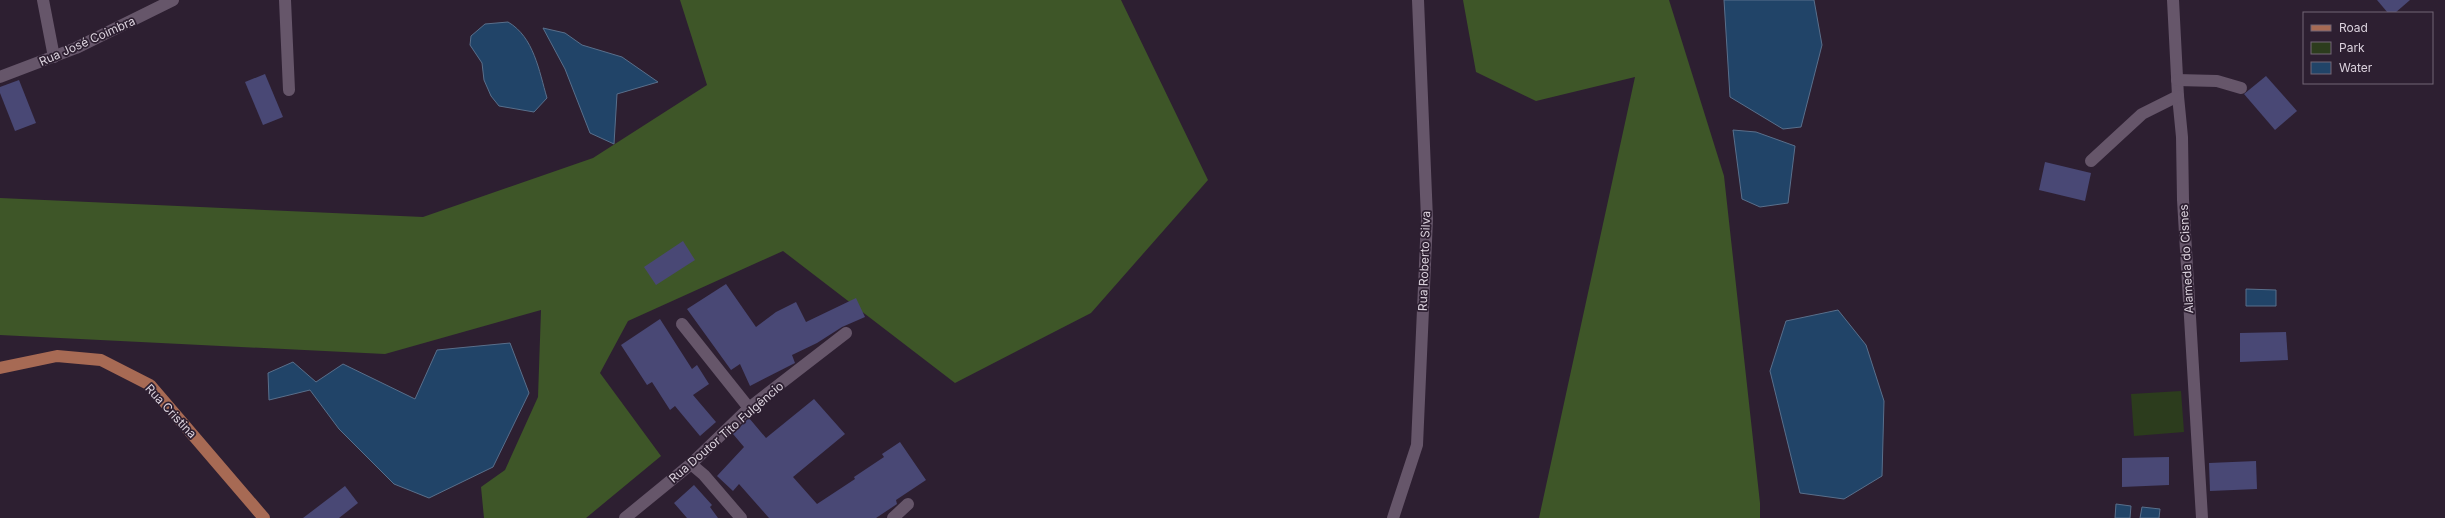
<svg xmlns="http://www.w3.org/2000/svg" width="2445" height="518" viewBox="0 0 2445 518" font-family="Inter,sans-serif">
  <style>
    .green { fill: #2c3c1d }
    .forest { fill: #3e5628 }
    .water { fill: #214468; stroke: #596f8b }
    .building { fill: #494875 }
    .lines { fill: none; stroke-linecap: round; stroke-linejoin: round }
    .minor { stroke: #66566a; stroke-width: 12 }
    .major { stroke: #a76a54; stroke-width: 12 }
    .labels { text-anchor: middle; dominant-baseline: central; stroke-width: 3.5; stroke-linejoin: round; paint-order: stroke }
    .street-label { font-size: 12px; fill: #dbd2dd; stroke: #2d1f31 }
  </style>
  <rect width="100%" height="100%" fill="#2d1f31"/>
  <!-- green -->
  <polygon class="green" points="2181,391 2184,432 2134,436 2131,394"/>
  <!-- forest -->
  <g class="forest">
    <polygon points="680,0 1121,0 1208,180 1091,313 955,383 783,251 628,321 600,373 661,456 586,518 484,518 481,487 505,470 538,397 541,310 385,354 0,335 0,198 423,217 593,158 707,85"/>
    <polygon points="1463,0 1669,0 1724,176 1760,503 1760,518 1539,518 1635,77 1536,101 1476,72"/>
  </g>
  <!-- water -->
  <g class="water">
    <polygon points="1724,0 1814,0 1822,45 1801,127 1783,129 1730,97"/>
    <path d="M 508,22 C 534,37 539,71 547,98 L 534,112 L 499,106 L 491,96 L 484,80 L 482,63 L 470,45 L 471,36 L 485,24 Z"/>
    <polygon points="543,28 565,33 582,45 622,57 658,82 617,94 614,144 590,133 565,69"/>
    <polygon points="1733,130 1756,132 1795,146 1788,203 1760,207 1742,199"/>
    <polygon points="2246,289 2276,290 2276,306 2246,306"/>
    <polygon points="1838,310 1866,345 1884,401 1882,476 1844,499 1800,493 1770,371 1786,321"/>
    <polygon points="510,343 529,393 493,467 429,498 394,484 339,429 310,390 269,400 268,373 293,362 316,382 343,364 415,399 437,350"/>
    <polygon points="2116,504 2131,506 2130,518 2115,518"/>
    <polygon points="2142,507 2160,509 2159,518 2140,518"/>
  </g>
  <!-- building -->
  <g class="building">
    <polygon points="2377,0 2410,0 2395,13 2388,13"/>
    <polygon points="265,74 283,117 263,125 245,82"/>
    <polygon points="2266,76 2297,111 2275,130 2244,94"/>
    <polygon points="19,80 36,123 15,131 0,93 0,87"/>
    <polygon points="2045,162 2091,173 2085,201 2039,190"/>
    <polygon points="683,241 695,260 656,285 644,267"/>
    <polygon points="726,284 756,327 776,312 796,302 806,322 856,298 865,317 842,327 817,343 792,355 795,363 750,386 740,364 731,370 687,309"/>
    <polygon points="660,319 692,369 697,365 709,384 693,395 716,422 700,436 675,406 670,410 652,382 647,385 621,345"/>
    <polygon points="2286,332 2288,360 2240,362 2240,333"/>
    <polygon points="814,399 845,434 793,477 817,504 855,479 854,477 884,457 882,454 900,442 926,480 896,500 897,504 876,518 769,518 739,484 733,491 717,476 744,447 733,434 749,418 766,438"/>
    <polygon points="2169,457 2169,485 2122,487 2122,458"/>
    <polygon points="2256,461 2257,489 2210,491 2209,463"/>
    <polygon points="694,485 712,505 710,507 718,518 687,518 674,503"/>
    <polygon points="345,486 358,503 339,518 303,518"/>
  </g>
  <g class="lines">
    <!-- minor -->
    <g class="minor">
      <polyline points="43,0 54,57"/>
      <polyline points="285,0 289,90"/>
      <polyline points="2173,0 2178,96 2182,137 2183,200 2202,518"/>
      <polyline points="0,77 76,48 173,0"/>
      <polyline points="2177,80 2217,81 2241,88"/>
      <polyline points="2091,161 2142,114 2178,96"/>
      <polyline points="682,324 749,408"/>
      <polyline points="691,464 704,475 741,518"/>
      <polyline points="625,518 691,464 749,408 846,333"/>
      <polyline points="893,518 908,504"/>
      <polyline points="1393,518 1417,445 1427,219 1418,0"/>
    </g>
    <!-- major -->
    <polyline class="major" points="0,368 57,356 101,360 150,385 264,518"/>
  </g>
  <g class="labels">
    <!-- street labels -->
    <g class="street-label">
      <text transform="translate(87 41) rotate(-24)">Rua José Coimbra</text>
      <text transform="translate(2186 259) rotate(-93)">Alameda do Cisnes</text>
      <text transform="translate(1424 261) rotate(-88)">Rua Roberto Silva</text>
      <text transform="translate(171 411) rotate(47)">Rua Cristina</text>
      <text transform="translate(726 432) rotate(-41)">Rua Doutor Tito Fulgêncio</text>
    </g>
  </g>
  <!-- legend -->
  <rect x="2303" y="12" width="130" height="72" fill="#2d1f31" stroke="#736776"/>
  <rect x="2311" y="25" width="20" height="6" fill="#a76a54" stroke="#736776"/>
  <text x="2339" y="32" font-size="12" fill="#dbd2dd">Road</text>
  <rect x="2311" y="42" width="20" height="12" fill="#2c3c1d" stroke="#736776"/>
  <text x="2339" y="52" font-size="12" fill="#dbd2dd">Park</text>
  <rect x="2311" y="62" width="20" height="12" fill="#214468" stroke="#736776"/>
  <text x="2339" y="72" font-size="12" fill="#dbd2dd">Water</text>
</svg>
